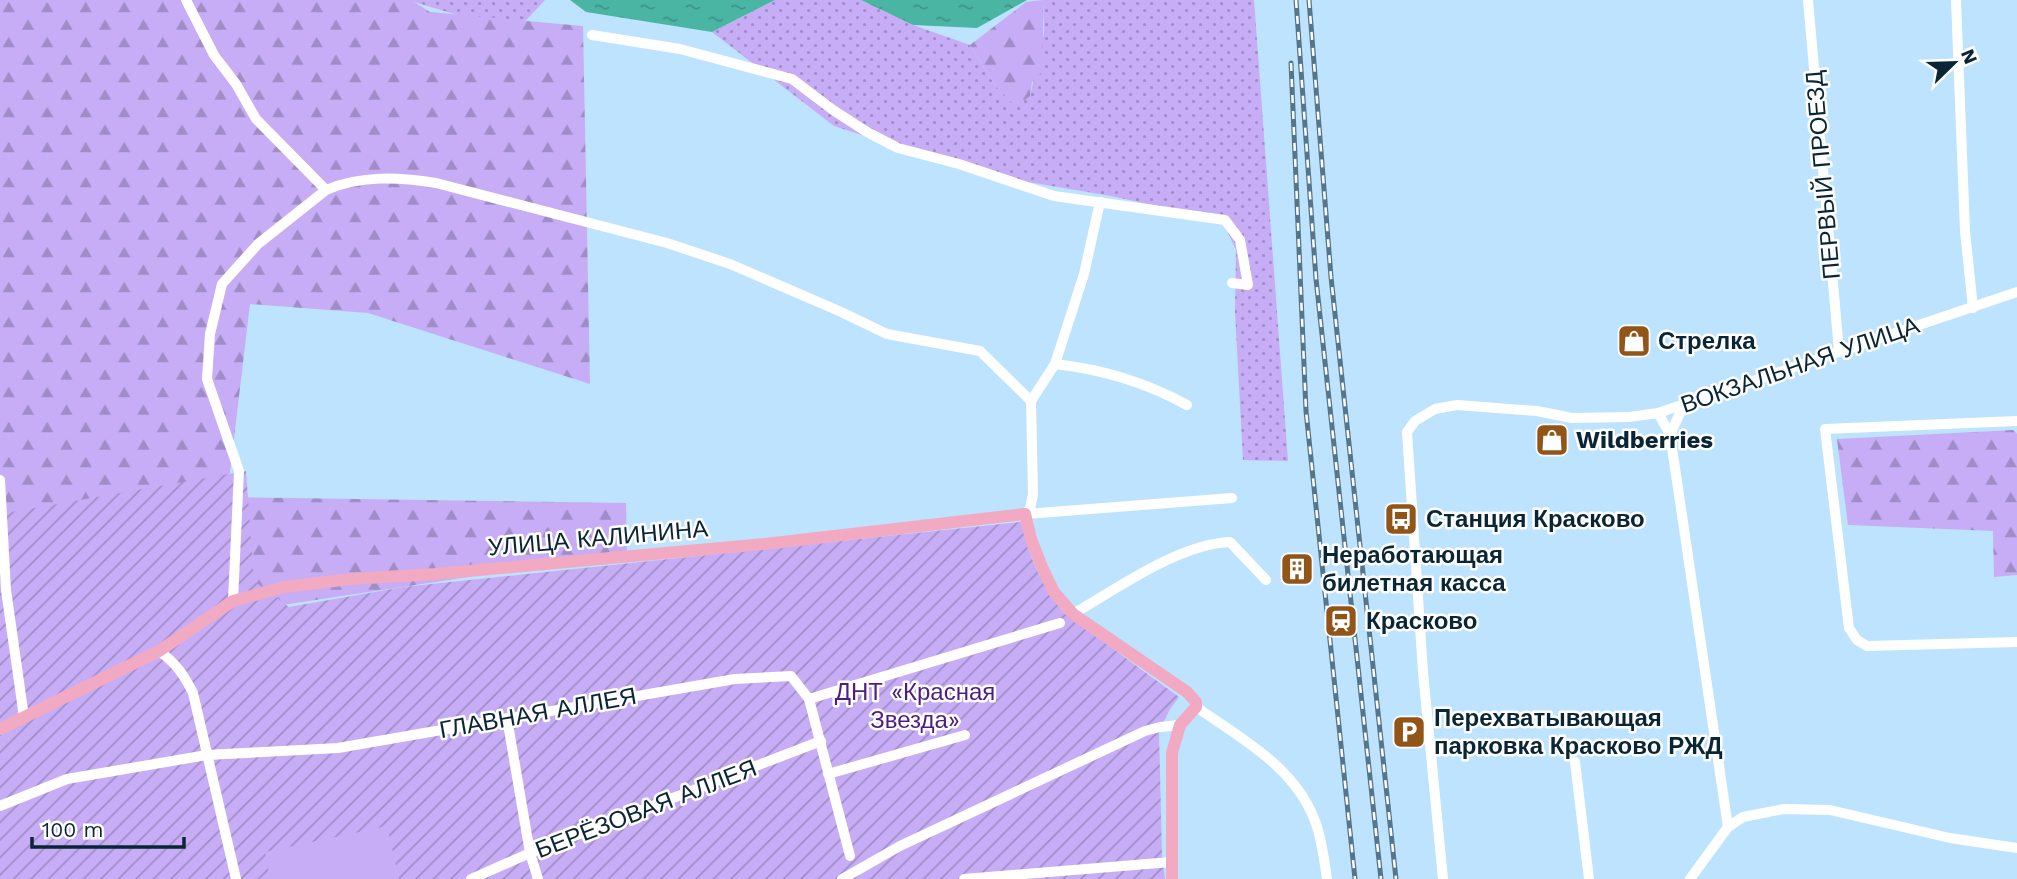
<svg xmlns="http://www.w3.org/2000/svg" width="2017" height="879" viewBox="0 0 2017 879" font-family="'Work Sans',sans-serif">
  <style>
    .grass { fill: url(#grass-dots) }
    .forest { fill: url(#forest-firs) }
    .garden { fill: url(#garden-furrows) }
    .pitch { fill: #c7adf6 }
    .water { fill: url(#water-ripples) }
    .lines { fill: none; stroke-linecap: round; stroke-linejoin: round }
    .minor { stroke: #fff; stroke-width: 10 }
    .major { stroke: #f2aac2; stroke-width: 12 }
    .rail-casing { stroke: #55758a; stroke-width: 5 }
    .rail { stroke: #fefefe; stroke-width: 2.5; stroke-dasharray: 8; stroke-linecap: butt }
    .labels { text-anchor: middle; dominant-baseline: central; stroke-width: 5; stroke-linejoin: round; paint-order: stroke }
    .street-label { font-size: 24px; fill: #0a2536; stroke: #fefefe }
    .poi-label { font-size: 24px; font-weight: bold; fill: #0a2536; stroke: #fefefe; text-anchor: start }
    .park-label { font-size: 24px; fill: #4e1d83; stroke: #fefefe }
  </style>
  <defs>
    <pattern id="grass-dots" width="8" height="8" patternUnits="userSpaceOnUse" patternTransform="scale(1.75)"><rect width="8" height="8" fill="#c7adf6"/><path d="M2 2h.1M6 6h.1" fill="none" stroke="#a08dc8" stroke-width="1.8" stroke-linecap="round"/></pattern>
    <pattern id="forest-firs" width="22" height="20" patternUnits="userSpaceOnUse" patternTransform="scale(1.75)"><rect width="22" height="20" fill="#c7adf6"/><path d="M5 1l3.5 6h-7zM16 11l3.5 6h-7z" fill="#a08dc8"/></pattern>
    <pattern id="garden-furrows" width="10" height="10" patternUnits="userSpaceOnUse" patternTransform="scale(1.75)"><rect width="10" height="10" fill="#c7adf6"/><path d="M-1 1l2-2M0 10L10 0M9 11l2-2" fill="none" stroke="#a08dc8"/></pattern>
    <pattern id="water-ripples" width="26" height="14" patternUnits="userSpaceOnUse" patternTransform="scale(1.75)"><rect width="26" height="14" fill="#4bb5a4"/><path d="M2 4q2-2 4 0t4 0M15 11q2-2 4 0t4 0" fill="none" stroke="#3d9386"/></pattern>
  </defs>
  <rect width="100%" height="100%" fill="#bde3ff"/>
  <!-- grass -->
  <g class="grass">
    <polygon points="407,0 545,0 515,32"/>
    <polygon points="775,0 861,0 913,25 970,45 997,88 1030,96 1044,33 1043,0 1254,0 1288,461 1243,460 1235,312 1236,250 1222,220 1111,196 981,174 834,126 712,32"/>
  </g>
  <!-- forest -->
  <g class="forest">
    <polygon points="0,0 411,0 430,12 583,26 590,384 368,313 250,304 227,497 626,503 627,553 216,615 0,716"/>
    <polygon points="1043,0 1043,71 1032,82 1030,96 1016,107 997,88 970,45 1026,2"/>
    <polygon points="2013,430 2017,434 2017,575 1994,577 1993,531 1848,525 1837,439"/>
  </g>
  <!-- garden -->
  <path class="garden" d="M 246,471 L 254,581 L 289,607 L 403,587 L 1021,522 C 1028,555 1042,587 1064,613 L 1179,697 L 1170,709 L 1159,732 L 1162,855 L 1165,879 L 0,879 L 0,514 Z"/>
  <!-- pitch -->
  <polygon class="pitch" points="387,826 399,879 270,879 265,852"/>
  <!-- water -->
  <g class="water">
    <polygon points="570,0 775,0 712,32 586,12"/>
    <polygon points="861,0 1027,0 977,28 913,25"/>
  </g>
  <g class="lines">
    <!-- minor -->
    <g class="minor">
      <polyline points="186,0 214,55 236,84 256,119 326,190"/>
      <polyline points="1808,0 1839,351"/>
      <polyline points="1956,0 1965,231 1973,308"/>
      <polyline points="592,35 680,49 792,79 833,110 867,132 898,148 959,164 1054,196 1225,220 1240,240 1248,285 1232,283"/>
      <path d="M 1055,364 C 1100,369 1147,383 1187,405"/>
      <polyline points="1658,413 1670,434 1728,827"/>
      <polyline points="2017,421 1825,429 1849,628 1857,640 1867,646 2017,642"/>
      <polyline points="1670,434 1684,405"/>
      <polyline points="0,480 6,590 24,717"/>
      <polyline points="1025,514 1030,509 1033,494 1031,401 1055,364 1084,274 1100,202"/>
      <polyline points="1026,514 1232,498"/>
      <path d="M 233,601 L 239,471 L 207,379 L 210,334 L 222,284 L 258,244 L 326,190 C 361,175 399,177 436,183 L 667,243 L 730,264 L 839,311 L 887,334 L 980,351 L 1031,401"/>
      <path d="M 1073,614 C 1118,588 1179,544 1230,542 L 1266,580"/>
      <path d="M 159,651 C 176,663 184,675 193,693 L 236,879"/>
      <polyline points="809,699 850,856"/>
      <path d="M 1196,707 C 1241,738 1295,767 1315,821 C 1322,839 1324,860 1327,879"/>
      <polyline points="507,718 530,853 538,879"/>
      <polyline points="1575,762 1589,879"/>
      <polyline points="828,774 965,735"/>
      <polyline points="0,806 67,779 207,755 338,748 735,679 791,676 809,699 1060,623"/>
      <polyline points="471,879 530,853 821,741"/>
      <polyline points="842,879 900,846 1145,731 1160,727 1180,725"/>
      <polyline points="964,879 1171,862"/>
      <polyline points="1443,879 1423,672 1407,432 1415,421 1435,409 1457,405 1537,411 1572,418 1629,417 1658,413 2017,292"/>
      <polyline points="1690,879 1728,827 1743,817 1784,809 1830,810 1950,838 2017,848"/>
    </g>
    <!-- major -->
    <polyline class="major" points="0,729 159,651 233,601 284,587 351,579 435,574 765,544 1025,514 1031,539 1042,567 1054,592 1073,614 1187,692 1196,702 1196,707 1180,725 1172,753 1172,879"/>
    <defs>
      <g id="rail">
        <polyline points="1296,0 1316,279 1381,879"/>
        <polyline points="1309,0 1331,277 1396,879"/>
        <polyline points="1291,63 1306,411 1355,879"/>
      </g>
    </defs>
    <!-- rail casing -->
    <use href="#rail" class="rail-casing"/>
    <!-- rail -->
    <use href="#rail" class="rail"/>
  </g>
  <!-- icons -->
  <defs>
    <symbol id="shop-square" viewBox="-11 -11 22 22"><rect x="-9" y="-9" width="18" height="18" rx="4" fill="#925518" stroke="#fefefe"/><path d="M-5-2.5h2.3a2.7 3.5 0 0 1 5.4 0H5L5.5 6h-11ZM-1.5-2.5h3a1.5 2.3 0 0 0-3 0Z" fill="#fff"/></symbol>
    <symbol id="bus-square" viewBox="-11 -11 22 22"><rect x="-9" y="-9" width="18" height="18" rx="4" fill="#925518" stroke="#fefefe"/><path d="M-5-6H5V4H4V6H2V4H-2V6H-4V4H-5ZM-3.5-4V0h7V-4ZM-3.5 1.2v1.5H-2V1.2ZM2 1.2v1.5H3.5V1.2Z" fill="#fff"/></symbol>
    <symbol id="building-square" viewBox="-11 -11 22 22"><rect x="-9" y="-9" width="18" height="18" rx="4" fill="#925518" stroke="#fefefe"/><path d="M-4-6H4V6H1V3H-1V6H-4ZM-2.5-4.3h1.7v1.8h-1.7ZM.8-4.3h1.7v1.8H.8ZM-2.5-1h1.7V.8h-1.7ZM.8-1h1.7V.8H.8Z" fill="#fff"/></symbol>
    <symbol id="station-square" viewBox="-11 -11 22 22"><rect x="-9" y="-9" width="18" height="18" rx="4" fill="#925518" stroke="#fefefe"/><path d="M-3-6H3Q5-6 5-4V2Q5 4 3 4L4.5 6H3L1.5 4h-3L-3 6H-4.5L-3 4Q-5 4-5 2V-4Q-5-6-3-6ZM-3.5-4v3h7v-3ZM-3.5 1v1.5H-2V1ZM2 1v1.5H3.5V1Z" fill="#fff"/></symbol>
    <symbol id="parking-square" viewBox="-11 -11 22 22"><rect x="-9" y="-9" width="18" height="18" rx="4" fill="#925518" stroke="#fefefe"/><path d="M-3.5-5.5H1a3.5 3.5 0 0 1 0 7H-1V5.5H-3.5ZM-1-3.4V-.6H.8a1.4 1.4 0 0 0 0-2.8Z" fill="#fff"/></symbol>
  </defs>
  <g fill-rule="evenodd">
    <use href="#shop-square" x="1615" y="322" width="38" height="38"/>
    <use href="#shop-square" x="1533" y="421" width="38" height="38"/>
    <use href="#bus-square" x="1382" y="500" width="38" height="38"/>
    <use href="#building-square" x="1278" y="550" width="38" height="38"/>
    <use href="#station-square" x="1322" y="602" width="38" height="38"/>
    <use href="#parking-square" x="1390" y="713" width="38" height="38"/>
  </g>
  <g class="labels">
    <!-- street labels -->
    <g class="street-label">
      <text transform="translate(1823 175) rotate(-95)">ПЕРВЫЙ ПРОЕЗД</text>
      <text transform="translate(1800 365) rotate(-19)">ВОКЗАЛЬНАЯ УЛИЦА</text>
      <text transform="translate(598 538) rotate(-5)">УЛИЦА КАЛИНИНА</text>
      <text transform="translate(538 713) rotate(-10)">ГЛАВНАЯ АЛЛЕЯ</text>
      <text transform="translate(646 809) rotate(-21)">БЕРЁЗОВАЯ АЛЛЕЯ</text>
    </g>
    <!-- poi labels -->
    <g class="poi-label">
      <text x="1658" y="341">Стрелка</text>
      <text x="1576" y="440">Wildberries</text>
      <text x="1426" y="519">Станция Красково</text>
      <text x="1322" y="555">Неработающая<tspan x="1322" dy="28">билетная касса</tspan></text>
      <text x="1366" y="621">Красково</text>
      <text x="1434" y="718">Перехватывающая<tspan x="1434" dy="28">парковка Красково РЖД</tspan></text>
    </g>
    <!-- park labels -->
    <g class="park-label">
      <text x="915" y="692">ДНТ «Красная<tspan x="915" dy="28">Звезда»</tspan></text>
    </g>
  </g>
  <!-- north arrow -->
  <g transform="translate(1954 63) rotate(67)" stroke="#fefefe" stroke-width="5" paint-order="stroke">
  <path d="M0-5L12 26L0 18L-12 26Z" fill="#0a2536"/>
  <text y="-10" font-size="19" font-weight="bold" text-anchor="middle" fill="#0a2536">N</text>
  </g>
  <!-- scale -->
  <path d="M32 837v10h152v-10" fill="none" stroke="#0a2536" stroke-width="3.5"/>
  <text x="42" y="837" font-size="21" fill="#0a2536" stroke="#fefefe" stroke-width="5" paint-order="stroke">100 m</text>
</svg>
